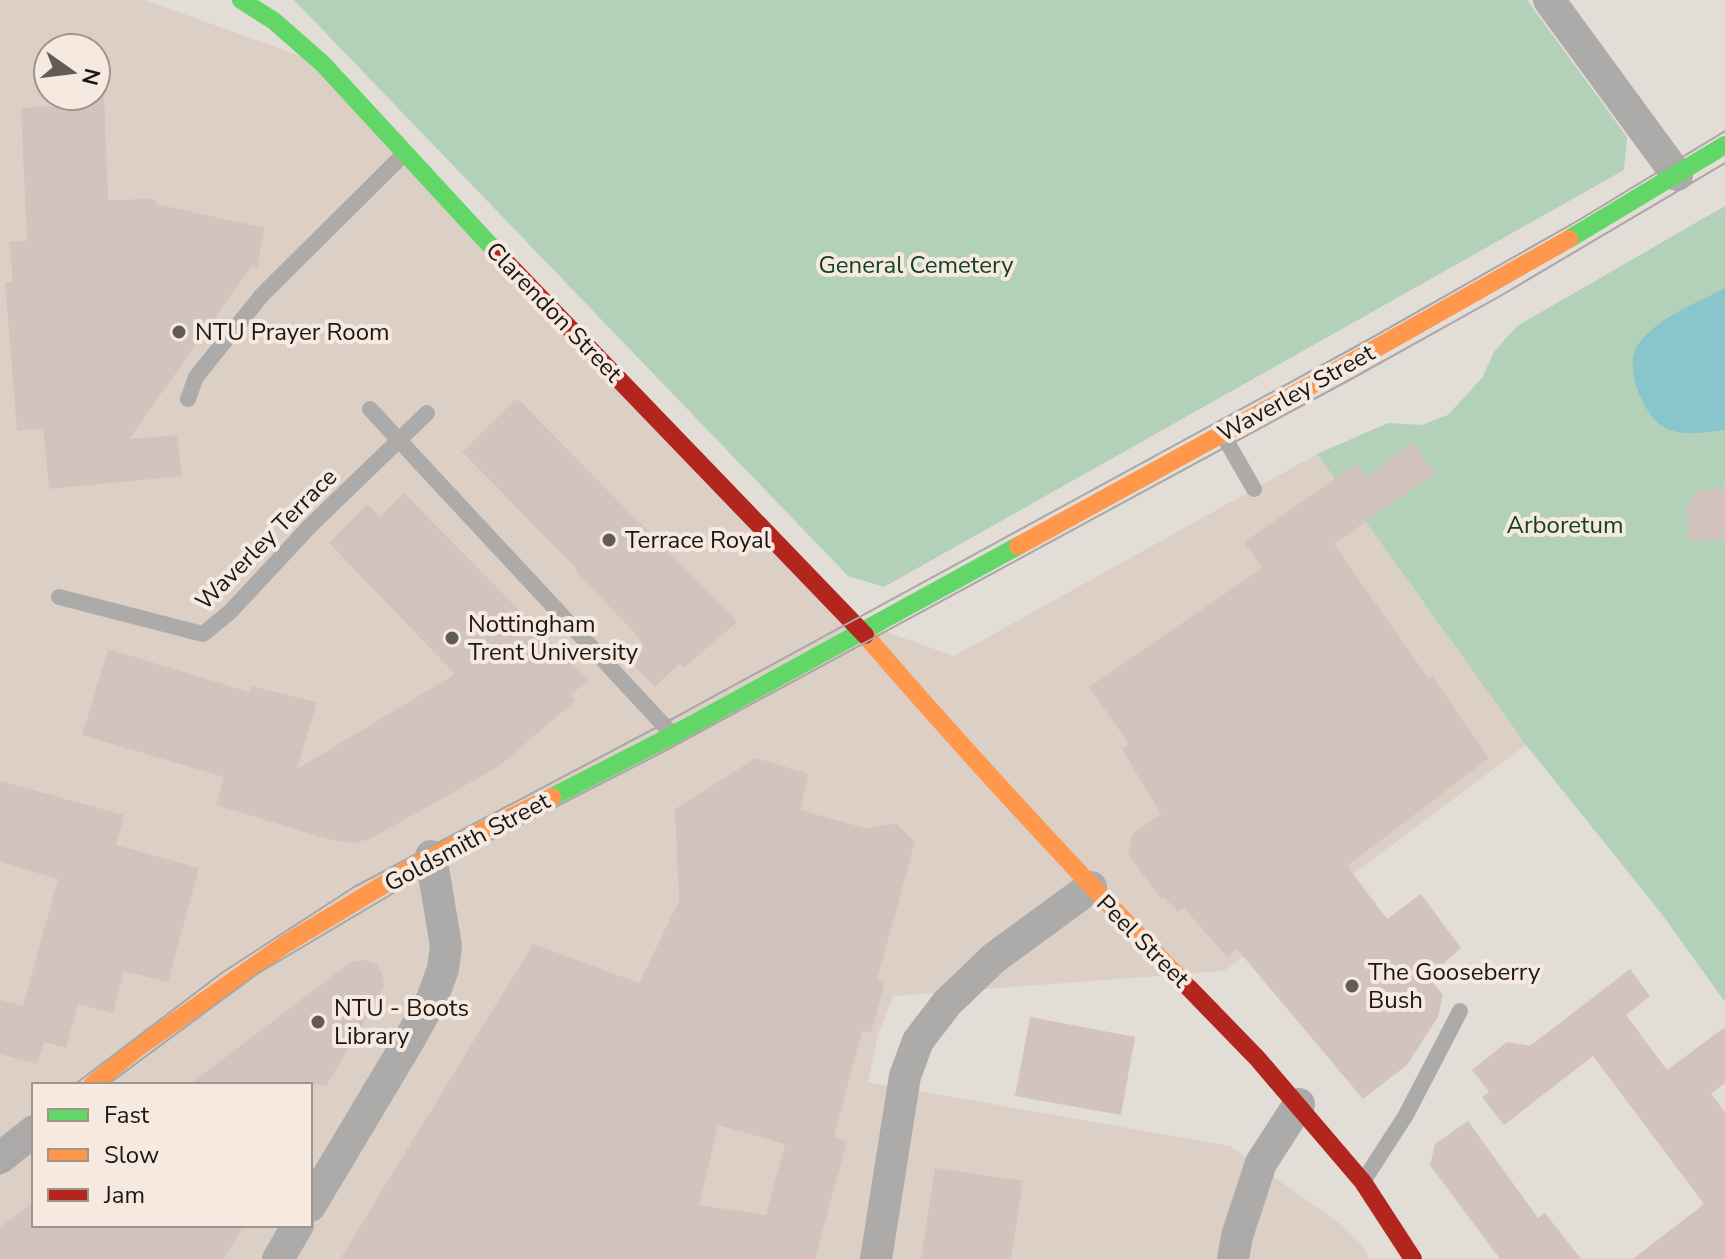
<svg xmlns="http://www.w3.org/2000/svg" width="1725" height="1259" viewBox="0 0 1725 1259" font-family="'Nunito Sans',sans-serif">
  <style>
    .built { fill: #dcd0c6; fill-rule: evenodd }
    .green { fill: #b3d0b9 }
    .water { fill: #89c6cb }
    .building { fill: #d2c3bd; fill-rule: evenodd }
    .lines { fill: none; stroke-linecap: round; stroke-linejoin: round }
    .lane { stroke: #adaba9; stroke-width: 16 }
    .street { stroke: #adaba9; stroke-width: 32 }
    .fast { stroke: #63d668; stroke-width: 18 }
    .slow { stroke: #ff974d; stroke-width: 18 }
    .jam { stroke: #b3261e; stroke-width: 18 }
    .tram { stroke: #a9a6a4; stroke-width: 2 }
    .poi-dot { fill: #625c59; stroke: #f6e9e0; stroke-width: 3 }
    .labels { text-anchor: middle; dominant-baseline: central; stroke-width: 8; stroke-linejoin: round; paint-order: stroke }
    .park-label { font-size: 24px; fill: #114126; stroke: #f6e9e0 }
    .street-label { font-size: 24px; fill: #1c1714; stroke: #f6e9e0 }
    .poi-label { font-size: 24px; fill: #1c1714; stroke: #f6e9e0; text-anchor: start }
  </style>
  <rect width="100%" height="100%" fill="#e3ddd8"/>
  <!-- built -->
  <path class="built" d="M 0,0 L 145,0 L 323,64 L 853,620 L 954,656 L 1317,454 L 1526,745 L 1224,971 L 893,996 L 878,1035 L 868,1082 L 1230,1146 L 1342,1225 L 1362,1245 L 1369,1259 L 0,1259 ZM 48,48 L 96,48 L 96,96 L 48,96 ZM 34,1085 L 310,1085 L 310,1225 L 34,1225 Z"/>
  <!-- green -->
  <g class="green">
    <polygon points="294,0 1527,0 1627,137 1624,170 884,587 848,576"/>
    <polygon points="1725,206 1725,1002 1661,913 1526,745 1317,454 1388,423 1421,425 1448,415 1482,378 1494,352 1517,326"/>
  </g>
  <!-- water -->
  <path class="water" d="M 1725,288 L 1725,430 C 1707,432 1688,436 1670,430 C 1646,423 1622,367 1638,345 C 1656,318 1697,303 1725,288 Z"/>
  <!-- building -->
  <g class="building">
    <polygon points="57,96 104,96 108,200 156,199 156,204 265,228 257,268 251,267 129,439 177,435 182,476 49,489 43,428 17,431 5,282 13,282 9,242 27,241 21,108 57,106"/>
    <polygon points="517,398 737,622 684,668 680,663 655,687 628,660 644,645 633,631 575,571 577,569 462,452"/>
    <polygon points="1413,443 1435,473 1334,544 1428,678 1432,676 1489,758 1347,866 1387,919 1421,894 1461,948 1428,977 1443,995 1438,1017 1407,1065 1363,1099 1237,949 1227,957 1184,908 1178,912 1164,897 1161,899 1128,854 1132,834 1161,814 1122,749 1129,744 1089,687 1262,568 1244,542 1356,464 1365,477"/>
    <polygon points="1725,487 1725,539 1689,541 1687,507 1697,491"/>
    <polygon points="404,493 588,680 571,695 575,701 498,767 370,839 354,843 331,840 216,805 224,777 82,735 108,649 249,692 252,686 317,702 297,769 455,674 329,543 367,504 380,517"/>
    <path d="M 756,758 L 809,774 L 800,810 L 868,829 L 896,823 L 915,842 L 877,980 L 885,981 L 871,1033 L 862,1031 L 834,1137 L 847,1141 L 815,1259 L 340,1259 L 533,944 L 639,983 L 679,901 L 675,809 ZM 718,1125 L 785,1144 L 766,1215 L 699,1205 Z"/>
    <polygon points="0,781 124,815 116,845 199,868 168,982 124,971 113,1013 78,1004 66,1048 44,1042 37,1064 0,1054 0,1000 23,1006 58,879 0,862"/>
    <polygon points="366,960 377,965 383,976 384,987 327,1085 189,1085 344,967 355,961"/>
    <polygon points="1630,969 1650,996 1626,1015 1667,1070 1725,1027 1725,1083 1711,1094 1725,1112 1725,1259 1633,1259 1704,1204 1593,1056 1504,1125 1482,1097 1489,1092 1472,1070 1507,1042 1530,1046"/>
    <polygon points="1030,1017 1135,1037 1121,1115 1015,1096"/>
    <polygon points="1468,1121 1538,1218 1545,1213 1581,1259 1500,1259 1430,1165 1435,1144"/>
    <polygon points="935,1168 1023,1181 1011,1259 921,1259"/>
    <polygon points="34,1202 34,1225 244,1225 224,1259 0,1259 0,1227"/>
  </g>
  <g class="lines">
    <!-- lane -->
    <g class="lane">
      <polyline points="188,399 196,377 262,295 403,155"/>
      <polyline points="370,409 672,734"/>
      <polyline points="1223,435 1254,489"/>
      <polyline points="59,597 203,634 230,612 310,526 427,413"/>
      <polyline points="1364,1180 1406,1115 1460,1011"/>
    </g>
    <!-- street -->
    <g class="street">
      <polyline points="1549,0 1677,175"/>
      <polyline points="0,1158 34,1131"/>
      <polyline points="310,1206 408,1042 432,999 443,969 446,946 431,856"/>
      <polyline points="278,1259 298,1225"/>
      <polyline points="876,1259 905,1076 918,1041 947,1003 994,958 1091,887"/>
      <polyline points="1233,1259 1237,1236 1261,1163 1299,1104"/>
    </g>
    <!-- fast -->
    <g class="fast">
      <polyline points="241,0 274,21 323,64 501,257"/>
      <polyline points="1569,239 1725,145"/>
      <polyline points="552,797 673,735 1018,546"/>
    </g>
    <!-- slow -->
    <g class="slow">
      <polyline points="1018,546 1315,383 1569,239"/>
      <path d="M 865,635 C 969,756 1078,873 1189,988"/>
      <polyline points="92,1085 136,1049 287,943 431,856 552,797"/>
    </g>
    <!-- jam -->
    <g class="jam">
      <polyline points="501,257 865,635"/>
      <polyline points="1189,988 1257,1058 1363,1182 1413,1259"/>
    </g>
    <!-- tram -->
    <g class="tram">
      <polyline points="74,1085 223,972 354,887 663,724 1366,341 1579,220 1725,131"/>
      <polyline points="107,1085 257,974 434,869 661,753 1353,378 1502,295 1725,163"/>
      <polyline points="0,1143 34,1117"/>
      <polyline points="0,1174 34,1145"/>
    </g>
  </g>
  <!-- markers -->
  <g class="poi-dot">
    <circle cx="179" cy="332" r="8"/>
    <circle cx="609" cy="540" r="8"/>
    <circle cx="452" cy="638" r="8"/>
    <circle cx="1352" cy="986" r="8"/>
    <circle cx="318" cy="1022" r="8"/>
  </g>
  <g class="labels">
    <!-- park labels -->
    <g class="park-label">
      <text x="916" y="265">General Cemetery</text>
      <text x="1565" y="525">Arboretum</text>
    </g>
    <!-- street labels -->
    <g class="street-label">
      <text transform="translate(554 312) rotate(46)">Clarendon Street</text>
      <text transform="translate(1296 393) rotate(-29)">Waverley Street</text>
      <text transform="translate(266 539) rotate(-45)">Waverley Terrace</text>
      <text transform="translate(467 842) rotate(-28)">Goldsmith Street</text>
      <text transform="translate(1143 941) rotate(45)">Peel Street</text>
    </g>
    <!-- poi labels -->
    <g class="poi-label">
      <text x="195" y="332">NTU Prayer Room</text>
      <text x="625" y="540">Terrace Royal</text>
      <text x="468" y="624">Nottingham<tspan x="468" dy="28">Trent University</tspan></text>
      <text x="1368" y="972">The Gooseberry<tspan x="1368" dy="28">Bush</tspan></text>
      <text x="334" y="1008">NTU - Boots<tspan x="334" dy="28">Library</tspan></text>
    </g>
  </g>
  <!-- legend -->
  <rect x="32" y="1083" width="280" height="144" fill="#f6e9e0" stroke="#9f958e" stroke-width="2"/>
  <rect x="48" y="1109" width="40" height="12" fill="#63d668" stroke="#9f958e" stroke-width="2"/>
  <text x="104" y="1123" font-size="24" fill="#1c1714">Fast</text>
  <rect x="48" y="1149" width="40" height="12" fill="#ff974d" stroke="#9f958e" stroke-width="2"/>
  <text x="104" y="1163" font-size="24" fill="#1c1714">Slow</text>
  <rect x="48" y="1189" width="40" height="12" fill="#b3261e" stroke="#9f958e" stroke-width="2"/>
  <text x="104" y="1203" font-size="24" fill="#1c1714">Jam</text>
  <!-- north arrow -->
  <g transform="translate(72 72) rotate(104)"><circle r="38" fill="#f6e9e0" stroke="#9f958e" stroke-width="2"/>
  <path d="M0-6L14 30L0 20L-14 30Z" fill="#625c59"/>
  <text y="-12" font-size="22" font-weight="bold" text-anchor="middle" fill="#1c1714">N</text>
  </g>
</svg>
